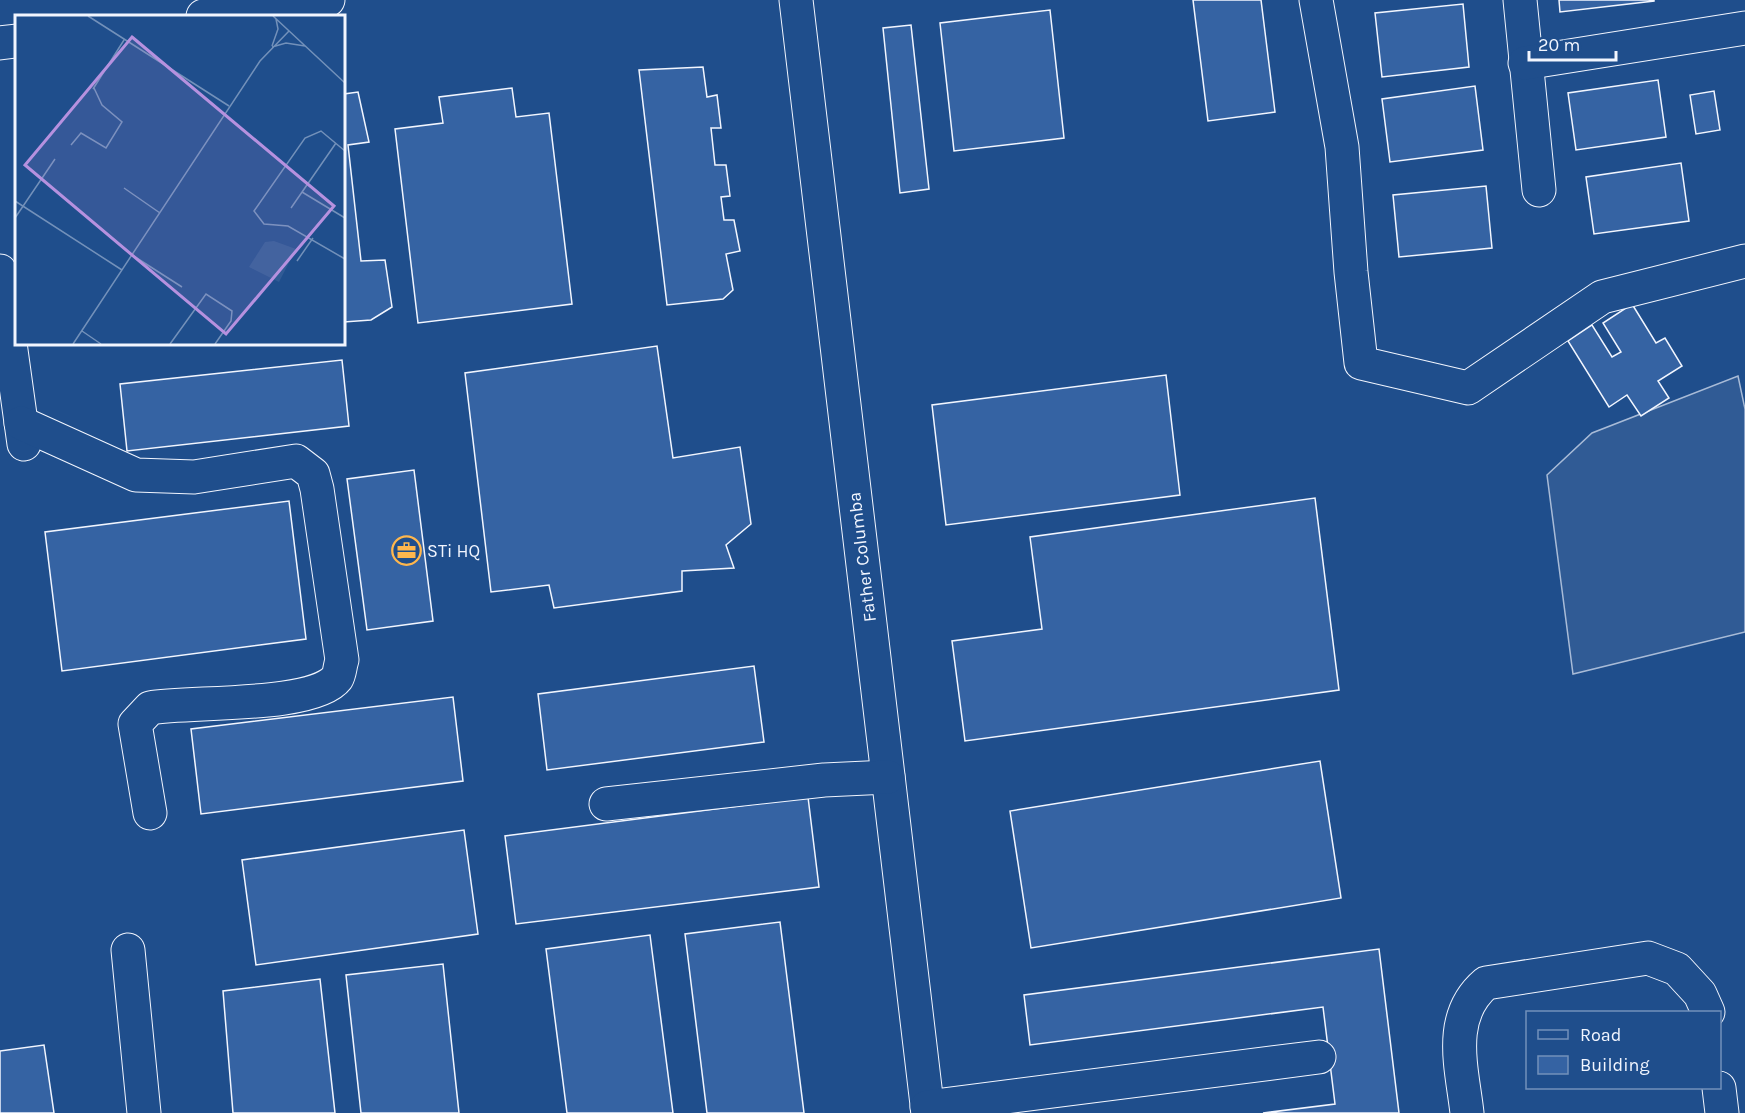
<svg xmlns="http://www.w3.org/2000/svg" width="1745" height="1113" viewBox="0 0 1745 1113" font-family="Karla,sans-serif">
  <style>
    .built { fill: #305b95; stroke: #a8bbd7; stroke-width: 1.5 }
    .building { fill: #3563a3; stroke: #f2f6ff; stroke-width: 1.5 }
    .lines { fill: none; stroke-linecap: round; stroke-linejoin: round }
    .minor-casing { stroke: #f2f6ff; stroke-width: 35 }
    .minor { stroke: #1f4e8c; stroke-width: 33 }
    .labels { text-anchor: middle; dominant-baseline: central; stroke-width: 4.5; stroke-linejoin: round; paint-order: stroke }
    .poi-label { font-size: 18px; fill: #f2f6ff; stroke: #1f4e8c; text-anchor: start }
    .street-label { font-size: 18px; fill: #f2f6ff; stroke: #1f4e8c }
    .inset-road { fill: none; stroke: #7391ba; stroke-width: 1.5 }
    .view { fill: #b691df; fill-opacity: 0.15; stroke: #b691df; stroke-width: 3 }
    .inset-edge { fill: none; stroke: #f2f6ff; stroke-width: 3 }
  </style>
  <rect width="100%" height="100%" fill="#1f4e8c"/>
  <!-- built -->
  <polygon class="built" points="1738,376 1745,409 1745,632 1573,674 1547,475 1592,433"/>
  <!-- building -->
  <g class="building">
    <polygon points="1193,0 1261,0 1275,112 1208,121"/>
    <polygon points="1559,0 1654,0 1654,1 1560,12"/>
    <polygon points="1463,4 1469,67 1382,77 1375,13"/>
    <polygon points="1050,10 1064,138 954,151 940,23"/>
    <polygon points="911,25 929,189 900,193 883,28"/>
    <polygon points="703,67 707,97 717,95 721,128 711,128 715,165 726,165 730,196 721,197 724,220 734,220 740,251 726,254 733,290 723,299 667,305 639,70"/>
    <polygon points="1658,80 1666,137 1576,150 1568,93"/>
    <polygon points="1475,86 1483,150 1390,162 1382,99"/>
    <polygon points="512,88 516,117 549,113 572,304 418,323 395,129 443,123 439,97"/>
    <polygon points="1714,91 1720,130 1696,134 1690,95"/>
    <polygon points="358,92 369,142 348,145 361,261 385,260 392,307 371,320 344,322 344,94"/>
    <polygon points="1681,163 1689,221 1594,234 1586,177"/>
    <polygon points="1486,186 1492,248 1399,257 1393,195"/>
    <polygon points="1632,304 1656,343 1665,338 1682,366 1658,381 1669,398 1641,416 1627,395 1609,407 1568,341 1592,325 1612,357 1621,352 1603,323"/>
    <polygon points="657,346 673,458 740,447 751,524 726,545 734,568 682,571 682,591 554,608 549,585 491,592 465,373"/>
    <polygon points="342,360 349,426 127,451 120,384"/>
    <polygon points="1166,375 1180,495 946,525 932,405"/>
    <polygon points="414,470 433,621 367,630 347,479"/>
    <polygon points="1315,498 1339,690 965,741 952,641 1042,629 1030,537"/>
    <polygon points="289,501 306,639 62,671 45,532"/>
    <polygon points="754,666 764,742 547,770 538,694"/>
    <polygon points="453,697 463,781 201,814 191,729"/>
    <polygon points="1320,761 1341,898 1031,948 1010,811"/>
    <polygon points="808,797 819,887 516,924 505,836"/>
    <polygon points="464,830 478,934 256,965 242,860"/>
    <polygon points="780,922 804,1113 707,1113 685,934"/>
    <polygon points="650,935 673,1113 567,1113 546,949"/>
    <polygon points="1379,949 1399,1113 1263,1113 1335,1104 1323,1007 1030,1045 1024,995"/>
    <polygon points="443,964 459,1113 361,1113 346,975"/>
    <polygon points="320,979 335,1113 233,1113 223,991"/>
    <polygon points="44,1045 54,1113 0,1113 0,1051"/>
  </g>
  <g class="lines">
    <defs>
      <g id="minor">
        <polyline points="796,0 928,1113"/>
        <polyline points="1316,0 1342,147 1351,272 1361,363 1468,388 1602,297 1745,261"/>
        <polyline points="1520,0 1539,190"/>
        <polyline points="203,16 328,0"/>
        <polyline points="0,43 16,41"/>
        <polyline points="1525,63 1745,28"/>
        <polyline points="0,271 24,444"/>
        <path d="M 21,423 L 136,475 L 194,477 L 296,461 L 313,474 L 317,489 L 342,660 C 340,665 340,673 337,678 C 314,708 189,701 150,708 L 135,724 L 150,813"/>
        <polyline points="606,804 824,780 888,777"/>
        <polyline points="128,950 144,1113"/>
        <polyline points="1719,1088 1722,1113"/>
        <polyline points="927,1107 1319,1057"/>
        <path d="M 1467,1113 C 1462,1068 1446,1017 1486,983 L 1648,958 L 1677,969 L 1700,994 L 1708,1012"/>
      </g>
    </defs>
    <!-- minor casing -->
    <use href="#minor" class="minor-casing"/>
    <!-- minor -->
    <use href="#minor" class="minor"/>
  </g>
  <!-- icons -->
  <defs>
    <symbol id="office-ring" viewBox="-11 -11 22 22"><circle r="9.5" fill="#1f4e8c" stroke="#ffb74d" stroke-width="1.5"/><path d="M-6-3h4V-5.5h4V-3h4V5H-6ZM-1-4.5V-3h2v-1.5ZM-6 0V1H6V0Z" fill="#ffb74d"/></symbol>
  </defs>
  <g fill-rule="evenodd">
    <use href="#office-ring" x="390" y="534" width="33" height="33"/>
  </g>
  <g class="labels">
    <!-- poi labels -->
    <g class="poi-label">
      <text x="427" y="551">STi HQ</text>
    </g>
    <!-- street labels -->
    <g class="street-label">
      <text transform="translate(862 557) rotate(-97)">Father Columba</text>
    </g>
  </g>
  <!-- overview -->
  <g transform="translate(15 15)">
    <rect width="330" height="330" fill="#1f4e8c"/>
    <path d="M 259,226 L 281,234 L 264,267 L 234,252 L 250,227 Z" fill="#305b95"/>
    <path class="inset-road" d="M 73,1 L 214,91M 258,1 L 330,68M 257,31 L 263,14 L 261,4M 257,32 L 271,28 L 290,31M 78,74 L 109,25M 56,130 L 66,118 L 91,133 L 107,107 L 87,90 L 79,73M 330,136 L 306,116 L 290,123 L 239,196 L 249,209 L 273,211 L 330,244M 109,173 L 145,198M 287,177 L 330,203M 0,186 L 107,255M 276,193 L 321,128M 0,203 L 40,144M 117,240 L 167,272M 282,246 L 298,223M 67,316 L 86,329M 58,329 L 245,46 L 274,16M 155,329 L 191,279 L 217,296 L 216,306 L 200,329"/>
    <path class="view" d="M 117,22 L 319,191 L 211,319 L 10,150 Z"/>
    <rect width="330" height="330" class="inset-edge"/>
  </g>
  <!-- legend -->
  <rect x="1526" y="1011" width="195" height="78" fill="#1f4e8c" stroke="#7391ba" stroke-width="1.5"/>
  <rect x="1538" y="1030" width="30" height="9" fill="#1f4e8c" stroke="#7391ba" stroke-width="1.5"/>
  <text x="1580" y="1041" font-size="18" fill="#f2f6ff">Road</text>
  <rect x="1538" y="1056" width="30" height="18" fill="#3563a3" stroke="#7391ba" stroke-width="1.5"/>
  <text x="1580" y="1071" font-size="18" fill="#f2f6ff">Building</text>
  <!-- scale -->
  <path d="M1529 51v9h87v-9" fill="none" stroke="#f2f6ff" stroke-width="3"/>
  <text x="1538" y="51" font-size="18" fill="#f2f6ff" stroke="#1f4e8c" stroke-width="4.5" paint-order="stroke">20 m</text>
</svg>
